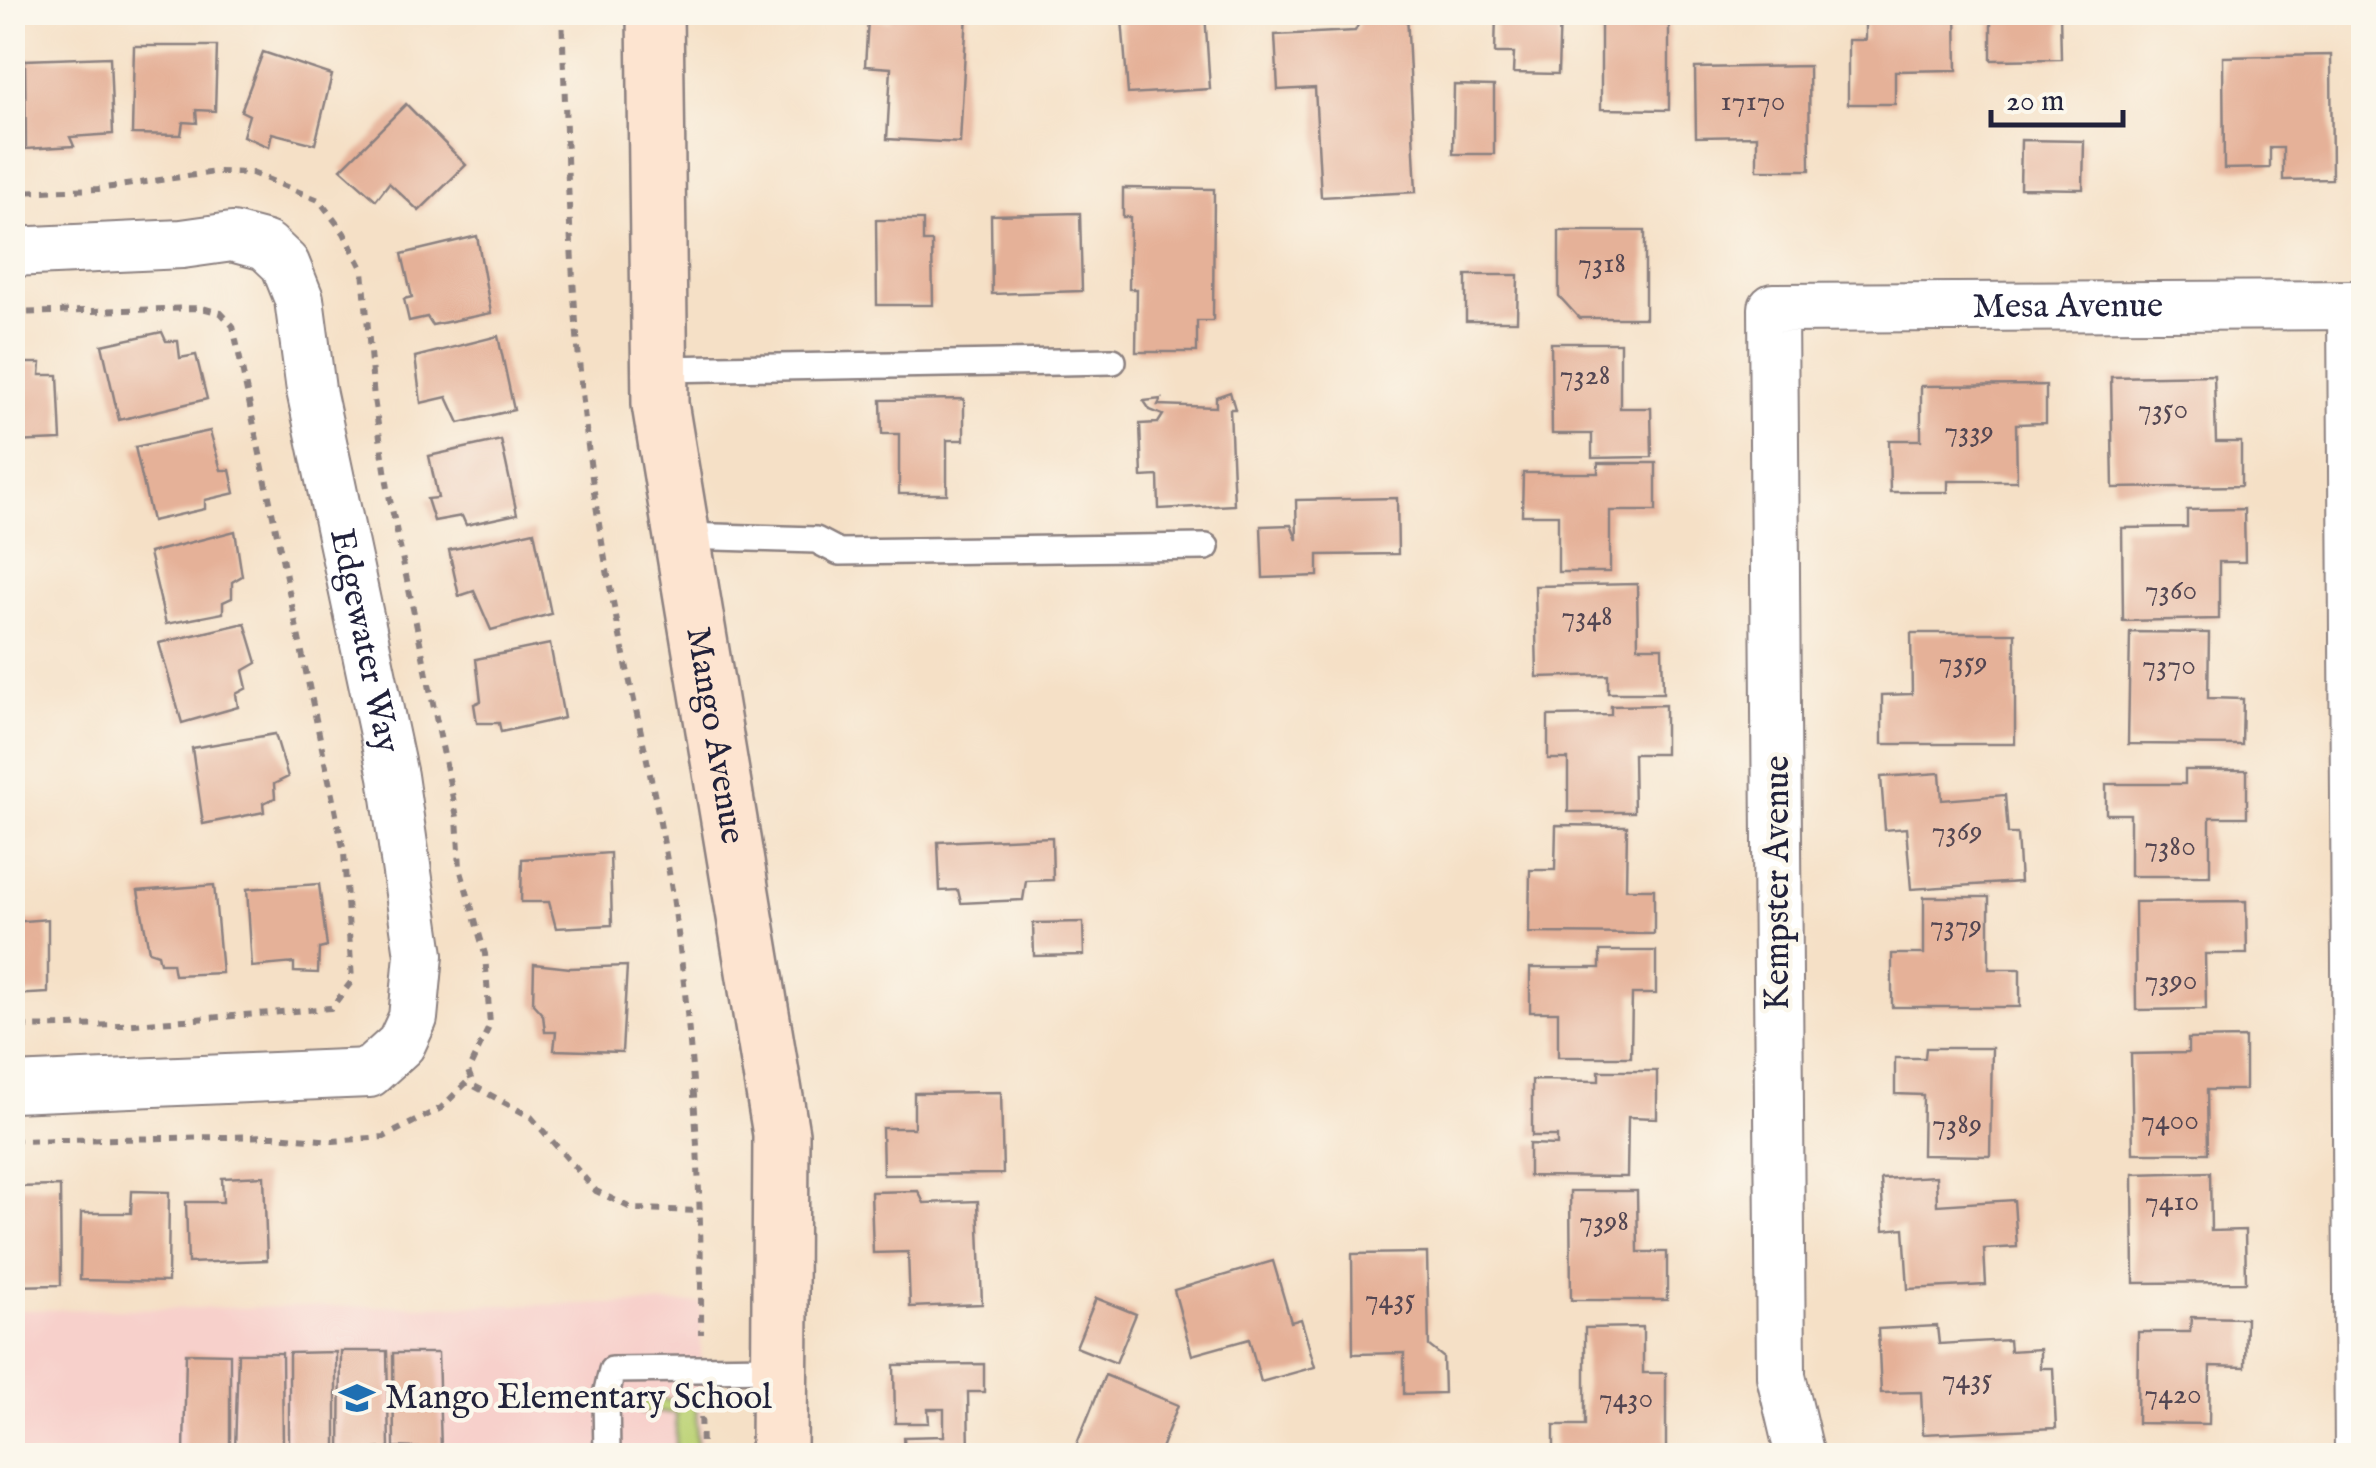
<svg xmlns="http://www.w3.org/2000/svg" width="2376" height="1468" viewBox="0 0 2376 1468" font-family="'IM FELL English',serif">
  <style>
    .built { fill: #f7d0cb }
    .green { fill: #bdd377; stroke: #707a59; stroke-width: 2.5 }
    .building { fill: #e5b198 }
    .lines { fill: none; stroke-linecap: round; stroke-linejoin: round }
    .lane-casing { stroke: #8c8180; stroke-width: 30 }
    .street-casing { stroke: #8c8180; stroke-width: 52 }
    .secondary-casing { stroke: #8c8180; stroke-width: 60 }
    .path { stroke: #8c8180; stroke-width: 6; stroke-dasharray: 8 8; stroke-linecap: butt }
    .lane { stroke: #fff; stroke-width: 25 }
    .street { stroke: #fff; stroke-width: 48 }
    .secondary { stroke: #fde4d0; stroke-width: 55 }
    .labels { text-anchor: middle; dominant-baseline: central; stroke-width: 9; stroke-linejoin: round; paint-order: stroke }
    .number-label { font-size: 30px; fill: #534652 }
    .street-label { font-size: 35px; fill: #22223b; stroke: #fbf7ec }
    .poi-label { font-size: 35px; fill: #22223b; stroke: #fbf7ec; text-anchor: start }
  </style>
  <rect width="100%" height="100%" fill="#fbf7ec"/>
  <filter id="ink" filterUnits="userSpaceOnUse"><feTurbulence type="fractalNoise" baseFrequency=".01" numOctaves="2"/><feDisplacementMap in="SourceGraphic" scale="20" xChannelSelector="R" yChannelSelector="G"/><feConvolveMatrix kernelMatrix="1 2 1 2 8 2 1 2 1" color-interpolation-filters="sRGB"/></filter>
  <filter id="wash" filterUnits="userSpaceOnUse"><feTurbulence type="fractalNoise" baseFrequency=".0048" numOctaves="4" result="noise"/><feDisplacementMap in="SourceGraphic" scale="40" xChannelSelector="R" yChannelSelector="G"/><feGaussianBlur stdDeviation="2.25" result="paint"/><feColorMatrix in="noise" values="0 0 0 0 0 0 0 0 0 0 0 0 0 0 0 0 0 1.4 0 .05"/><feComposite in="paint" operator="in"/></filter>
  <g filter="url(#wash)">
    <rect width="100%" height="100%" fill="#f5e0c6"/>
    <!-- built -->
    <polygon class="built" points="701,1303 701,1455 13,1455 12,1310"/>
    <!-- green -->
    <polygon class="green" points="696,1399 697,1455 676,1455 676,1413 642,1412 638,1400"/>
    <g id="blocks">
      <!-- building -->
      <g class="building">
        <polygon points="890,12 967,12 960,143 887,139 891,68 865,66 868,19 890,21"/>
        <polygon points="1496,12 1560,12 1558,74 1513,73 1514,53 1495,53"/>
        <polygon points="1601,12 1669,12 1669,110 1601,109"/>
        <polygon points="1865,12 1956,12 1957,70 1895,71 1895,104 1848,104 1848,40 1865,40"/>
        <polygon points="1991,12 2060,12 2061,59 1991,60"/>
        <polygon points="1205,13 1210,89 1128,94 1122,19"/>
        <polygon points="1407,13 1416,192 1321,197 1315,88 1278,90 1275,35 1355,31 1363,15"/>
        <polygon points="134,46 217,46 215,111 196,110 197,123 183,122 181,135 132,134"/>
        <polygon points="263,52 332,75 315,144 272,133 269,147 243,136 249,115 241,111"/>
        <polygon points="2331,55 2332,179 2283,180 2283,148 2270,148 2270,168 2224,169 2223,57"/>
        <polygon points="110,57 113,134 70,137 74,146 26,149 25,60"/>
        <polygon points="1809,66 1810,170 1757,170 1757,136 1696,137 1695,68"/>
        <polygon points="1454,85 1494,86 1494,154 1453,154"/>
        <polygon points="406,104 466,165 419,211 389,183 376,200 341,169"/>
        <polygon points="2021,140 2084,141 2083,189 2020,188"/>
        <polygon points="1123,188 1214,189 1213,321 1197,321 1197,352 1136,352 1137,289 1129,289 1130,217 1123,217"/>
        <polygon points="1080,213 1082,291 992,294 991,215"/>
        <polygon points="876,220 923,220 923,242 932,242 933,305 877,305"/>
        <polygon points="1559,231 1645,231 1645,318 1579,318 1559,296"/>
        <polygon points="477,236 491,313 432,325 427,317 409,321 404,299 412,297 402,254"/>
        <polygon points="1466,275 1518,275 1517,321 1466,321"/>
        <polygon points="162,332 166,341 178,341 180,358 196,355 207,399 119,420 102,345"/>
        <polygon points="498,336 514,410 459,423 447,397 421,403 415,357"/>
        <polygon points="1551,343 1620,343 1620,408 1651,408 1652,457 1592,458 1592,434 1552,434"/>
        <polygon points="19,352 18,363 41,363 40,375 58,375 61,440 12,442 12,353"/>
        <polygon points="2214,375 2216,442 2241,442 2241,486 2113,488 2111,377"/>
        <polygon points="2046,385 2046,423 2016,424 2017,481 1948,481 1948,492 1890,492 1889,440 1921,440 1921,386"/>
        <polygon points="1230,392 1235,409 1230,409 1234,505 1159,509 1158,476 1142,477 1140,424 1158,423 1163,415 1150,410 1144,401 1161,399 1158,405 1216,407 1216,397"/>
        <polygon points="964,399 964,440 947,440 947,494 899,494 899,434 882,434 881,400"/>
        <polygon points="210,431 221,470 230,470 235,493 205,500 205,509 152,521 135,447"/>
        <polygon points="501,440 517,514 466,525 462,516 434,521 427,499 438,498 429,456"/>
        <polygon points="1598,463 1656,463 1656,511 1610,511 1610,572 1558,572 1558,515 1522,515 1523,473 1598,473"/>
        <polygon points="1397,498 1398,554 1318,555 1318,576 1263,578 1261,526 1291,525 1297,540 1296,500"/>
        <polygon points="2244,509 2245,562 2219,562 2219,619 2123,621 2122,528 2187,527 2187,510"/>
        <polygon points="235,531 242,576 232,582 232,598 223,602 223,613 166,624 149,553"/>
        <polygon points="534,531 551,614 491,630 474,591 459,596 449,550"/>
        <polygon points="1637,584 1638,647 1662,647 1663,693 1608,693 1608,675 1537,677 1535,586"/>
        <polygon points="245,623 257,663 243,671 247,688 236,694 238,707 182,723 159,643"/>
        <polygon points="2130,632 2209,633 2208,698 2243,699 2242,745 2128,744"/>
        <polygon points="1911,633 2015,633 2015,744 1882,744 1882,695 1912,694"/>
        <polygon points="550,644 564,718 501,732 499,723 477,723 474,704 481,701 476,659"/>
        <polygon points="1665,705 1665,754 1633,754 1634,812 1568,812 1568,759 1548,759 1548,716 1611,715 1611,706"/>
        <polygon points="275,734 288,777 274,784 275,798 263,803 264,812 203,824 192,748"/>
        <polygon points="2185,770 2247,770 2247,817 2210,817 2210,876 2130,876 2130,814 2106,814 2106,784 2185,784"/>
        <polygon points="1940,773 1942,800 2005,795 2008,834 2017,834 2020,882 1911,889 1906,828 1885,830 1881,777"/>
        <polygon points="1556,825 1627,826 1626,889 1654,889 1654,934 1529,933 1530,870 1555,870"/>
        <polygon points="1052,837 1053,880 1026,881 1023,900 961,903 958,890 940,891 938,842"/>
        <polygon points="610,853 612,925 556,928 549,902 521,902 522,859"/>
        <polygon points="319,884 327,947 319,949 318,973 294,972 294,963 252,967 247,889"/>
        <polygon points="214,885 222,973 174,975 172,963 160,963 158,954 149,951 138,891"/>
        <polygon points="1924,897 1989,897 1989,969 2020,969 2020,1007 1892,1007 1892,954 1924,954"/>
        <polygon points="2246,901 2247,954 2205,954 2206,1009 2136,1010 2135,902"/>
        <polygon points="48,919 48,993 12,995 12,922"/>
        <polygon points="1083,922 1084,955 1034,956 1033,923"/>
        <polygon points="1600,951 1656,951 1656,994 1632,994 1631,1057 1558,1057 1558,1012 1530,1012 1530,968 1600,968"/>
        <polygon points="534,964 570,968 627,966 622,1052 554,1050 556,1032 545,1032 543,1015 533,1004"/>
        <polygon points="2245,1038 2245,1090 2207,1090 2208,1153 2133,1153 2131,1054 2188,1053 2188,1039"/>
        <polygon points="1926,1048 1992,1048 1990,1156 1922,1155 1923,1095 1895,1094 1895,1058 1925,1058"/>
        <polygon points="1599,1071 1657,1071 1657,1118 1628,1117 1627,1177 1529,1176 1529,1144 1557,1145 1557,1136 1532,1136 1532,1080 1599,1081"/>
        <polygon points="1001,1092 1003,1174 883,1175 882,1128 914,1128 914,1093"/>
        <polygon points="2210,1172 2211,1231 2245,1230 2246,1282 2134,1283 2133,1174"/>
        <polygon points="264,1176 267,1260 188,1263 186,1202 223,1202 222,1178"/>
        <polygon points="1936,1176 1937,1205 2014,1200 2017,1247 1984,1249 1986,1285 1908,1289 1904,1228 1884,1230 1881,1179"/>
        <polygon points="60,1186 61,1285 12,1286 12,1187"/>
        <polygon points="132,1191 169,1192 168,1282 80,1280 81,1213 131,1213"/>
        <polygon points="918,1191 924,1203 978,1201 982,1304 910,1307 908,1252 873,1253 871,1192"/>
        <polygon points="1570,1191 1637,1191 1638,1252 1667,1252 1667,1300 1571,1300"/>
        <polygon points="1427,1253 1429,1346 1443,1357 1444,1393 1404,1394 1404,1353 1353,1354 1352,1254"/>
        <polygon points="1273,1261 1291,1322 1301,1319 1315,1367 1261,1382 1249,1339 1192,1355 1174,1290"/>
        <polygon points="1096,1298 1136,1314 1116,1363 1076,1347"/>
        <polygon points="2191,1317 2246,1318 2245,1367 2210,1366 2209,1424 2137,1423 2138,1332 2190,1332"/>
        <polygon points="1937,1326 1939,1344 2009,1340 2010,1351 2040,1349 2040,1368 2053,1368 2056,1428 1923,1434 1921,1392 1881,1393 1878,1329"/>
        <polygon points="1643,1327 1643,1373 1666,1373 1666,1456 1554,1456 1554,1425 1585,1425 1585,1328"/>
        <polygon points="341,1351 387,1351 389,1448 340,1452"/>
        <polygon points="336,1352 336,1448 289,1450 289,1353"/>
        <polygon points="186,1353 230,1354 230,1450 184,1452"/>
        <polygon points="238,1353 282,1353 283,1450 235,1450"/>
        <polygon points="393,1353 438,1353 441,1449 394,1447"/>
        <polygon points="984,1364 984,1392 968,1392 969,1456 905,1456 904,1437 944,1436 944,1409 928,1409 929,1423 895,1423 894,1365"/>
        <polygon points="1105,1375 1178,1405 1158,1456 1072,1456"/>
      </g>
    </g>
  </g>
  <g filter="url(#ink)">
    <use href="#blocks" fill-opacity="0" stroke="#8c8180" stroke-width="2.5"/>
    <g class="lines">
      <defs>
        <g id="lane">
          <polyline points="660,369 1113,361"/>
          <polyline points="682,536 816,540 839,552 1206,547"/>
          <polyline points="607,1456 606,1395 612,1370 779,1368"/>
        </g>
        <g id="street">
          <path id="s1" d="M 12,252 L 182,244 L 232,237 L 266,246 L 285,264 L 299,299 L 311,390 L 393,776 L 419,955 L 413,1018 L 401,1044 L 369,1073 L 12,1088"/>
          <polyline points="2352,305 2359,1456"/>
          <path id="s2" d="M 1800,1456 L 1781,1376 L 1773,308 L 2364,305"/>
        </g>
        <g id="secondary">
          <path id="s3" d="M 655,12 L 660,404 L 781,1134 L 779,1456"/>
        </g>
      </defs>
      <!-- lane casing -->
      <use href="#lane" class="lane-casing"/>
      <!-- street casing -->
      <use href="#street" class="street-casing"/>
      <!-- secondary casing -->
      <use href="#secondary" class="secondary-casing"/>
      <!-- path -->
      <g class="path">
        <path d="M 562,12 C 568,191 572,371 603,548 C 623,665 655,779 673,897 C 694,1042 702,1188 701,1334"/>
        <polyline points="12,192 98,189 215,172 252,173 319,200 344,233 363,270 374,399 389,495 457,817 460,868 485,954 490,1025 468,1071 474,1086 531,1117 596,1191 633,1209 701,1211"/>
        <polyline points="12,313 202,308 221,313 233,326 344,852 352,981 331,1008 122,1025 12,1027"/>
        <polyline points="12,1141 274,1136 333,1141 384,1137 441,1108 471,1078"/>
        <polyline points="701,1402 702,1456"/>
      </g>
      <!-- lane -->
      <use href="#lane" class="lane"/>
      <!-- street -->
      <use href="#street" class="street"/>
      <!-- secondary -->
      <use href="#secondary" class="secondary"/>
    </g>
  </g>
  <!-- icons -->
  <defs>
    <symbol id="school-bare" viewBox="-9 -9 18 18"><path d="M0-5L7-2L0 1L-7-2ZM-4 1L0 2.5L4 1V4Q0 6-4 4Z" fill="#1f6fb2" stroke="#fbf7ec" stroke-width="2.5" paint-order="stroke"/></symbol>
  </defs>
  <g fill-rule="evenodd">
    <use href="#school-bare" x="332" y="1373" width="50" height="50"/>
  </g>
  <g class="labels">
    <!-- number labels -->
    <g class="number-label">
      <text x="1753" y="102">17170</text>
      <text x="1602" y="264">7318</text>
      <text x="1585" y="376">7328</text>
      <text x="2163" y="410">7350</text>
      <text x="1969" y="432">7339</text>
      <text x="2171" y="591">7360</text>
      <text x="1587" y="617">7348</text>
      <text x="1963" y="663">7359</text>
      <text x="2169" y="666">7370</text>
      <text x="1957" y="832">7369</text>
      <text x="2170" y="847">7380</text>
      <text x="1956" y="926">7379</text>
      <text x="2171" y="981">7390</text>
      <text x="2170" y="1121">7400</text>
      <text x="1957" y="1125">7389</text>
      <text x="2172" y="1202">7410</text>
      <text x="1604" y="1222">7398</text>
      <text x="1390" y="1300">7435</text>
      <text x="1967" y="1380">7435</text>
      <text x="2173" y="1395">7420</text>
      <text x="1626" y="1399">7430</text>
    </g>
    <!-- street labels -->
    <g class="street-label">
      <text stroke="none"><textPath href="#s2" startOffset="1445">Mesa Avenue</textPath></text>
      <text stroke="none"><textPath href="#s1" startOffset="668">Edgewater Way</textPath></text>
      <text stroke="none"><textPath href="#s3" startOffset="728">Mango Avenue</textPath></text>
      <text transform="translate(1778 883) rotate(-90)">Kempster Avenue</text>
    </g>
    <!-- poi labels -->
    <g class="poi-label">
      <text x="385" y="1398">Mango Elementary School</text>
    </g>
  </g>
  <!-- margin -->
  <rect width="2376" height="1468" fill="none" stroke="#fbf7ec" stroke-width="50"/>
  <!-- scale -->
  <path d="M1991 110v15h132v-15" fill="none" stroke="#22223b" stroke-width="5"/>
  <text x="2006" y="110" font-size="30" fill="#22223b" stroke="#fbf7ec" stroke-width="8" paint-order="stroke">20 m</text>
</svg>
